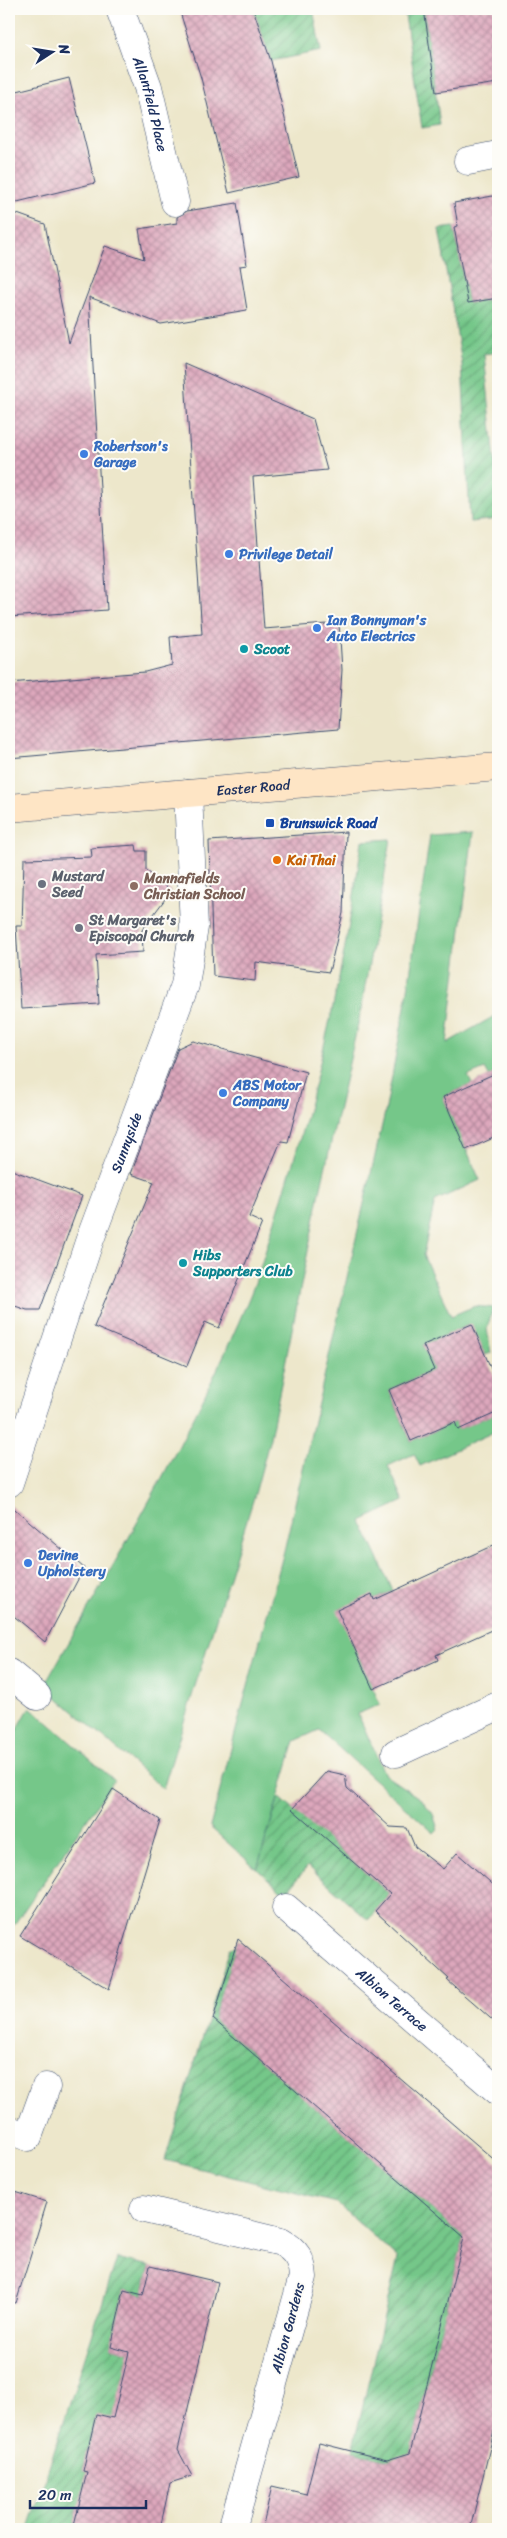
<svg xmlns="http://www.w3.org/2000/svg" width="507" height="2538" viewBox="0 0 507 2538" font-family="Sriracha,sans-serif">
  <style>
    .grass { fill: #75c789; stroke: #487b74 }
    .garden { fill: url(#garden-furrows); stroke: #487b74 }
    .building { fill: url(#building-cross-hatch) }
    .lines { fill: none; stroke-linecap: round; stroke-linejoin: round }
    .street-casing { stroke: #3a4b6e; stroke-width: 29 }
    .secondary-casing { stroke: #3a4b6e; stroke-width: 29 }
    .street { stroke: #fff; stroke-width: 28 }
    .secondary { stroke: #fee5c5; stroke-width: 28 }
    .shop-dot { fill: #3f7fe0; stroke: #fdfcf7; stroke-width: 2 }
    .culture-dot { fill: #0f9aa8; stroke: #fdfcf7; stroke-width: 2 }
    .transit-dot { fill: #1a4fb4; stroke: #fdfcf7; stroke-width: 2 }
    .food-dot { fill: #e8710a; stroke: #fdfcf7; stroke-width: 2 }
    .worship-dot { fill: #6b7280; stroke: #fdfcf7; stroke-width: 2 }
    .education-dot { fill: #8d6e63; stroke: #fdfcf7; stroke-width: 2 }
    .labels { text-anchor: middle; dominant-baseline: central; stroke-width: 4; stroke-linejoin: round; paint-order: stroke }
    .street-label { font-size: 14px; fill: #1b2f5e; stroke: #fdfcf7 }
    .shop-label { font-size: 14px; font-weight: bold; fill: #366cbe; stroke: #fdfcf7; text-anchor: start }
    .culture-label { font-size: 14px; font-weight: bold; fill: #0d838f; stroke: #fdfcf7; text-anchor: start }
    .transit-label { font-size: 14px; font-weight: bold; fill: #164399; stroke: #fdfcf7; text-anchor: start }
    .food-label { font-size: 14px; font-weight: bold; fill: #c56008; stroke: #fdfcf7; text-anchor: start }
    .worship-label { font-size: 14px; font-weight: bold; fill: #5b616d; stroke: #fdfcf7; text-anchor: start }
    .education-label { font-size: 14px; font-weight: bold; fill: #785e54; stroke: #fdfcf7; text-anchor: start }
  </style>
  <defs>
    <pattern id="garden-furrows" width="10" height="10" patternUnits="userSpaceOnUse" patternTransform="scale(1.25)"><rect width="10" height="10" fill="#75c789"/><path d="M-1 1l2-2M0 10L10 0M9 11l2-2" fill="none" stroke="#5fa273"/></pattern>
    <pattern id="building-cross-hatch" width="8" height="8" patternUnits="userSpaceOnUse" patternTransform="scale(1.25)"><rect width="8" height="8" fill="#dda7bc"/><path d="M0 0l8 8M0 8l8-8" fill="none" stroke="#b2889c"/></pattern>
  </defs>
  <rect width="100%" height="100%" fill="#fdfcf7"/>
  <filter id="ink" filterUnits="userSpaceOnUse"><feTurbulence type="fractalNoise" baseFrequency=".02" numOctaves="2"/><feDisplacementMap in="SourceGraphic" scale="10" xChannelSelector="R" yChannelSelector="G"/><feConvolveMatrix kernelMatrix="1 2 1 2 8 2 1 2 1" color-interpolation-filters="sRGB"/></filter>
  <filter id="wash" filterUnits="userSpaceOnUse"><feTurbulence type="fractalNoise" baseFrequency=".0096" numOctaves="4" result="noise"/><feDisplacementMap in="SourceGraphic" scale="20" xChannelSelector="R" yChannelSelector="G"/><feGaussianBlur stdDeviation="1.12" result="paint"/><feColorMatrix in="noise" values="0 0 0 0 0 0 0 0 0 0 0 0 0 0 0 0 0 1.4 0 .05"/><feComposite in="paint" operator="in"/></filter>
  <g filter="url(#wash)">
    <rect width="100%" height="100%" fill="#ede7cb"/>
    <!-- grass -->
    <g class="grass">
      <polygon points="473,832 447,1043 498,1014 498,1072 489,1076 485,1069 468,1076 472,1084 443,1097 480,1180 435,1201 423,1255 451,1316 475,1306 493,1308 487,1329 491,1353 485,1355 471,1324 423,1345 434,1370 389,1390 411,1441 455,1422 459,1429 498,1412 498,1430 420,1466 414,1454 388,1466 404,1501 361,1521 393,1591 374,1600 372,1595 338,1610 380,1704 358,1714 385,1775 422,1800 433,1814 438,1829 434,1833 319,1730 295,1741 257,1869 210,1827 284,1551 386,1108 407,996 430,835"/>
      <path d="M 391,839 L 360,1015 L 321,1187 L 270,1438 L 255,1494 L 163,1789 L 44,1686 C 116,1559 193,1433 249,1298 C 261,1270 268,1240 278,1211 C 317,1090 345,966 362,841 Z"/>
      <polygon points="30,1707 114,1780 9,1932 9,1744"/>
    </g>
    <!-- garden -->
    <g class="garden">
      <polygon points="253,9 313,9 321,51 271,61"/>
      <polygon points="404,9 424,9 440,125 422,128"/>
      <polygon points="454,227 468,303 498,298 498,352 484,354 498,489 498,519 470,522 462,364 439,229"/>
      <polygon points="279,1797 390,1894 368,1920 308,1866 285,1894 257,1869"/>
      <polygon points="236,1947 213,2019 464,2237 407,2465 352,2451 398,2258 336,2203 165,2160 230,1948"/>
      <polygon points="117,2258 150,2266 143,2295 124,2290 111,2347 129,2352 114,2419 96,2415 83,2471 100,2475 92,2511 78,2508 73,2529 29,2529"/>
    </g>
    <g id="blocks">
      <!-- building -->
      <g class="building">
        <polygon points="179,9 253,9 271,61 299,177 229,193 201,78"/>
        <polygon points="424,9 498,9 498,83 436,92"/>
        <polygon points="69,78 95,183 9,204 9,93"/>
        <polygon points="498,195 498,298 468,303 454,227 458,226 454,203"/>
        <polygon points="237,203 247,265 240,266 247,310 161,324 89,297 107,610 9,617 9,211 45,224 69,343 105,246 144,259 139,229 177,223 177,217 187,211"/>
        <polygon points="184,363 313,419 327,470 253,477 264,629 339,623 342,670 338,729 9,758 9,683 145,672 172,665 170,637 202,634"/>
        <polygon points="346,832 343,913 329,972 256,962 255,981 213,976 209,841"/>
        <polygon points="136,845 137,851 146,851 146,870 171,891 142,930 143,952 96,955 99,1004 21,1009 16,926 22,926 24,859 92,857 91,848"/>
        <polygon points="193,1041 306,1072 288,1142 281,1141 249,1217 262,1223 219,1328 205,1322 187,1366 94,1327 154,1182 131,1174 178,1048"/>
        <polygon points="498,1072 498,1136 466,1150 443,1097"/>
        <polygon points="9,1169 82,1196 40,1310 27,1310 9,1304"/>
        <polygon points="472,1324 498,1385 498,1412 458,1430 455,1422 411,1441 389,1390 434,1370 423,1345"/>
        <polygon points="9,1504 84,1568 45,1642 9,1612"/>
        <polygon points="498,1543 498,1627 436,1655 438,1660 373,1689 337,1610 372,1594 374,1600"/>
        <polygon points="327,1771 345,1775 347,1788 390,1827 407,1828 415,1847 443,1869 457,1853 498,1889 498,2025 447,1980 449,1979 375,1911 390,1894 292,1809"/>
        <polygon points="113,1789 160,1820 109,1989 20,1936"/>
        <polygon points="238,1939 498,2163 498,2415 470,2529 262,2529 272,2486 306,2494 319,2443 387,2460 410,2453 464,2237 213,2019"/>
        <polygon points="9,2190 47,2202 16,2303 9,2302"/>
        <polygon points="150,2266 218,2282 178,2450 192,2476 170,2483 160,2529 73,2529 87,2472 83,2471 96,2414 113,2418 129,2352 111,2347 124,2290 143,2295"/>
      </g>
    </g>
  </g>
  <g filter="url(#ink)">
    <use href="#blocks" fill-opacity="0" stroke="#3a4b6e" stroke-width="1"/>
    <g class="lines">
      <defs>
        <g id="street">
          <path id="s1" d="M 120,9 L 148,87 L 175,202"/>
          <polyline points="468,161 498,155"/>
          <path id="s2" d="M 9,1483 L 89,1242 L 185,985 L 194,927 L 188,793"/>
          <polyline points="9,1673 37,1696"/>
          <polyline points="396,1753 498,1706"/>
          <path id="s3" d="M 286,1908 L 498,2091"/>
          <polyline points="9,2130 28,2137 46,2087"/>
          <path d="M 144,2209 L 281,2242 C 296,2250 302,2260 303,2277 L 232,2529"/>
        </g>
        <g id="secondary">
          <path id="s4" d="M 9,808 L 498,767"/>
        </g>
      </defs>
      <!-- street casing -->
      <use href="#street" class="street-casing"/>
      <!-- secondary casing -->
      <use href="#secondary" class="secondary-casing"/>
      <!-- street -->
      <use href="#street" class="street"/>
      <!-- secondary -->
      <use href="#secondary" class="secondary"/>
    </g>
  </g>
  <!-- markers -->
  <g class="shop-dot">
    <circle cx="84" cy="454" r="5"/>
    <circle cx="229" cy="554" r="5"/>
    <circle cx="317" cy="628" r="5"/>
    <circle cx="223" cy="1093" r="5"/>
    <circle cx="28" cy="1563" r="5"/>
  </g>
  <g class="culture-dot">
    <circle cx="244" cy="649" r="5"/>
    <circle cx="183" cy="1263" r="5"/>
  </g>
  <rect class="transit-dot" x="265" y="818" width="10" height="10" rx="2.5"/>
  <circle class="food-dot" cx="277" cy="860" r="5"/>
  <g class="worship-dot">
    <circle cx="42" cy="884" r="5"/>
    <circle cx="79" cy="928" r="5"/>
  </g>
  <circle class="education-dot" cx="134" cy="886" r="5"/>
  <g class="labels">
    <!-- street labels -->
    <g class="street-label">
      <text stroke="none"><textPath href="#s1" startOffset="100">Allanfield Place</textPath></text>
      <text stroke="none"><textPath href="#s4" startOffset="245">Easter Road</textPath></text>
      <text stroke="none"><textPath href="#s2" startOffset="360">Sunnyside</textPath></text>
      <text stroke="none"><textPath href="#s3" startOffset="140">Albion Terrace</textPath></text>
      <text transform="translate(288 2328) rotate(-75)">Albion Gardens</text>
    </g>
    <!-- shop labels -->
    <g class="shop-label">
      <text x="94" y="446">Robertson's<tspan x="94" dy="16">Garage</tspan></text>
      <text x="239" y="554">Privilege Detail</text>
      <text x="327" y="620">Ian Bonnyman's<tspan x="327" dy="16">Auto Electrics</tspan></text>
      <text x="233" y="1085">ABS Motor<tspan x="233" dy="16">Company</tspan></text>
      <text x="38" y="1555">Devine<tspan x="38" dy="16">Upholstery</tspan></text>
    </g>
    <!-- culture labels -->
    <g class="culture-label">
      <text x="254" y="649">Scoot</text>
      <text x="193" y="1255">Hibs<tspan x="193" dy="16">Supporters Club</tspan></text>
    </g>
    <!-- transit labels -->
    <g class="transit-label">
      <text x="280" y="823">Brunswick Road</text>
    </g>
    <!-- food labels -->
    <g class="food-label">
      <text x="287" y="860">Kai Thai</text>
    </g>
    <!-- worship labels -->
    <g class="worship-label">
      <text x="52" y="876">Mustard<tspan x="52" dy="16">Seed</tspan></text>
      <text x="89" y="920">St Margaret's<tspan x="89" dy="16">Episcopal Church</tspan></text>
    </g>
    <!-- education labels -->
    <g class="education-label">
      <text x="144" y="878">Mannafields<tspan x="144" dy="16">Christian School</tspan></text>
    </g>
  </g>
  <!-- margin -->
  <rect width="507" height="2538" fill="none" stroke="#fdfcf7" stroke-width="30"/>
  <!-- north arrow -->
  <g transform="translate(52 52) rotate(78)" stroke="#fdfcf7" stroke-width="4" paint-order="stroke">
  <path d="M0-4L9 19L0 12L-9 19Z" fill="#1b2f5e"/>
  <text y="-8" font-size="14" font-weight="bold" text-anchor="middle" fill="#1b2f5e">N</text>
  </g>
  <!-- scale -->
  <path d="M30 2500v8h116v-8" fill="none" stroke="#1b2f5e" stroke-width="2.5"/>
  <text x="38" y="2500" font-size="15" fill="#1b2f5e" stroke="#fdfcf7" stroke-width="4" paint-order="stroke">20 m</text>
</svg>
